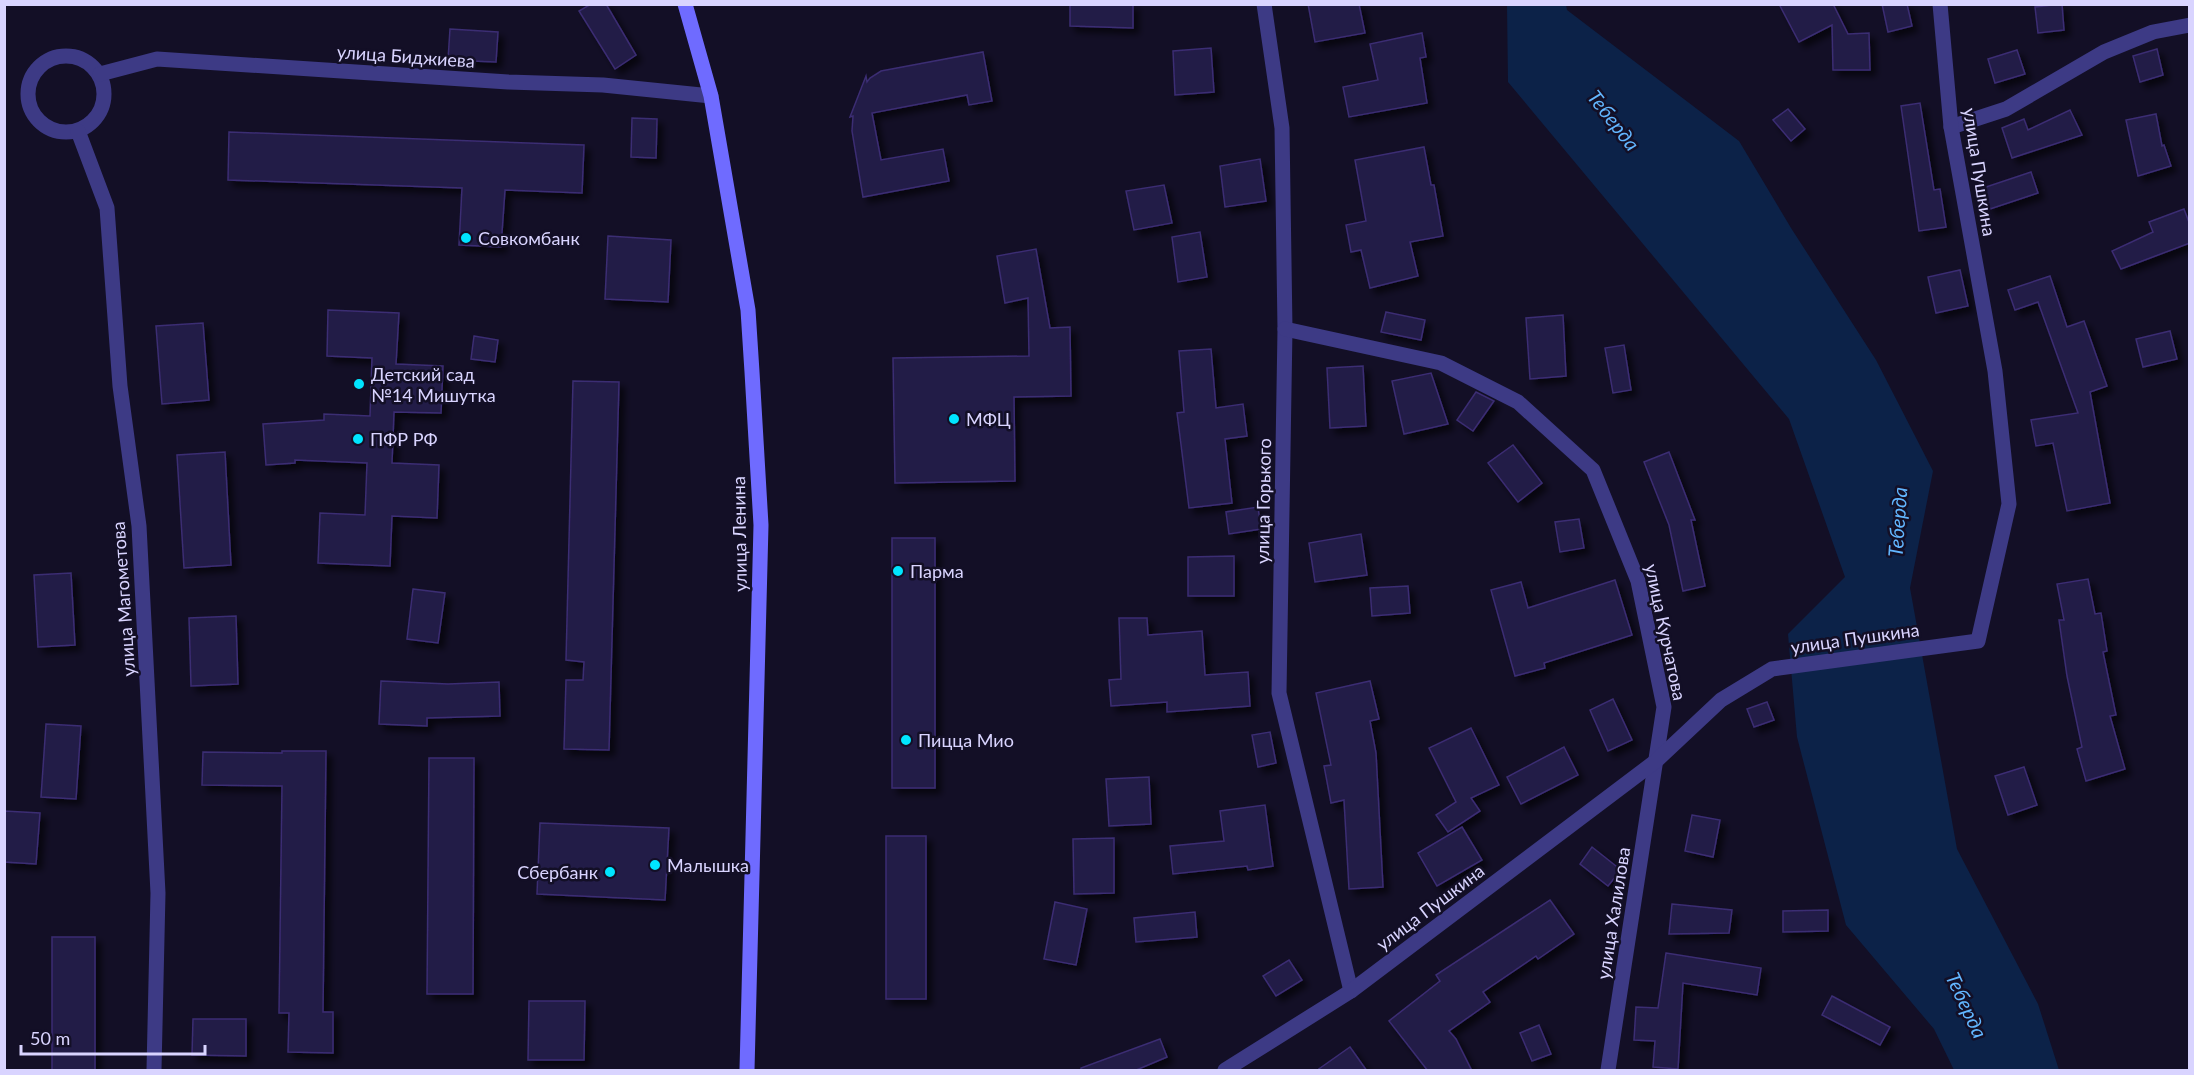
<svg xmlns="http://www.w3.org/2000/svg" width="2194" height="1075" viewBox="0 0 2194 1075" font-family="Lato,sans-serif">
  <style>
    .water { fill: #0c2248 }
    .building { fill: #241b47; stroke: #3b2d73; stroke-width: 1.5; filter: url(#shadow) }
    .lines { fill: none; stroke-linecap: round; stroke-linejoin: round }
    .minor { stroke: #3d3a85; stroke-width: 15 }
    .secondary { stroke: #6f6bff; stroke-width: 15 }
    .poi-dot { fill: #00e5ff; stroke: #130f26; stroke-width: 2 }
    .labels { text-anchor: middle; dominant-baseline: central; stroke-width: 5; stroke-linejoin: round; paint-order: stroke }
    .street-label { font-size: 18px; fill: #d9d4ff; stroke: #130f26 }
    .poi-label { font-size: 18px; fill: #d9d4ff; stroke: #130f26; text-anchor: start }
    .water-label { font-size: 20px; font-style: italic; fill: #62b6ff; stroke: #130f26 }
  </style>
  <defs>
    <filter id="shadow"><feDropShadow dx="5.5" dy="5.5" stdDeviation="3" flood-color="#0009"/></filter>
  </defs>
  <rect width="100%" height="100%" fill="#130f26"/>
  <!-- water -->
  <polygon class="water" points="1507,5 1566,5 1567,10 1739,141 1791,228 1876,360 1933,471 1910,588 1957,849 2038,1004 2059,1070 1954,1070 1934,1029 1846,925 1797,737 1788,634 1845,577 1789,419 1508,82"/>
  <!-- building -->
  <g class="building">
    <polygon points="591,4 606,4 636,55 615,69 579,11"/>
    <polygon points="1070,4 1133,4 1133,28 1070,26"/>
    <polygon points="1308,4 1359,4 1365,33 1315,42"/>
    <polygon points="1779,4 1833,4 1848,34 1869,33 1870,70 1833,70 1832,25 1799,42"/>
    <polygon points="1882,4 1907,4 1912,26 1888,32"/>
    <polygon points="2062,4 2064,30 2038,33 2035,7"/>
    <polygon points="450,29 498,32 496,62 448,60"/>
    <polygon points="1422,33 1426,57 1420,58 1427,103 1349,117 1343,87 1378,80 1370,44"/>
    <polygon points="1211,48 1214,92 1175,95 1173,51"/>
    <polygon points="2157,49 2163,75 2140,82 2133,56"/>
    <polygon points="2017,50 2025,74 1995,83 1988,59"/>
    <polygon points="983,52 992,101 969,105 967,95 872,113 881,160 943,149 949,181 863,197 852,131 853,116 850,117 866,76 867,82 870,78 881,71"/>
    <polygon points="1920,103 1934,190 1940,189 1946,227 1919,231 1901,106"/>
    <polygon points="1788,109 1805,129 1791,141 1773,120"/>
    <polygon points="2070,110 2082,135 2012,158 2002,128 2024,119 2028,130"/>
    <polygon points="2156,114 2162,146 2164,145 2171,166 2138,176 2126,120"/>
    <polygon points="632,118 657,119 656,158 631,157"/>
    <polygon points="229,132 584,145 582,193 505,190 501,247 459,245 462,188 228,180"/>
    <polygon points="1424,147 1431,185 1434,185 1443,236 1410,242 1418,276 1370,288 1361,250 1351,252 1346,225 1366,221 1355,160"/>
    <polygon points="1260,159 1266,201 1225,207 1220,166"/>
    <polygon points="2031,172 2038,193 1990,209 1983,188"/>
    <polygon points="1164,185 1172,223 1134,230 1126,191"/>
    <polygon points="2184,209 2190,225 2190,243 2121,269 2112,251 2153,232 2149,222"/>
    <polygon points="1200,232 1207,277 1178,282 1172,237"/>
    <polygon points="608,236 671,240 668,302 605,299"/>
    <polygon points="1036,249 1050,328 1070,327 1071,396 1014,397 1015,481 895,483 893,358 1029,356 1028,298 1005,303 997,256"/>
    <polygon points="1960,270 1968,306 1936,313 1928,277"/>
    <polygon points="2050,276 2067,327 2084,321 2107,386 2090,392 2110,503 2067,511 2053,443 2036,446 2031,420 2078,413 2038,302 2015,310 2008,290"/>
    <polygon points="328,310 399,313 396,364 443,366 441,413 394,412 392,463 439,465 437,518 392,516 390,566 318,563 320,513 365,515 367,463 295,460 295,463 266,465 263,424 324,420 324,414 370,416 372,358 327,356"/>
    <polygon points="1386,312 1425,320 1421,340 1381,332"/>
    <polygon points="1563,315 1566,376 1530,379 1526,318"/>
    <polygon points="203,323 209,400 162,404 156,326"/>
    <polygon points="2170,331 2177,359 2143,367 2136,339"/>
    <polygon points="474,336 498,340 495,362 471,359"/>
    <polygon points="1624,345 1631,390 1613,393 1605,348"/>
    <polygon points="1211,349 1216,408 1243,404 1247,436 1225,439 1232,503 1189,508 1177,413 1184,412 1179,351"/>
    <polygon points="1363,366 1366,426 1330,428 1327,368"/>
    <polygon points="1431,373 1448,424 1404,434 1392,381"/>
    <polygon points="573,381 619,382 609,750 564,749 566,680 583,680 584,662 566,660"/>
    <polygon points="1476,392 1494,401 1473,431 1457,420"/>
    <polygon points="1513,445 1542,483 1518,502 1488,463"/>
    <polygon points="225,452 231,565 184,568 177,455"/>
    <polygon points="1669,452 1695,520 1691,520 1705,586 1683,591 1669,525 1644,462"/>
    <polygon points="1258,507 1261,529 1229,534 1226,512"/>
    <polygon points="1579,519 1584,548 1560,552 1555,522"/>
    <polygon points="1361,534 1367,575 1315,582 1309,543"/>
    <rect x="892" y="538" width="43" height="250"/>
    <polygon points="1234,556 1234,596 1188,596 1188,557"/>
    <polygon points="71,573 75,645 38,647 34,575"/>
    <polygon points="2088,579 2095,614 2101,613 2107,651 2103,652 2116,715 2110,716 2125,769 2086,781 2077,749 2082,747 2067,676 2059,620 2064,620 2057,584"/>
    <polygon points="1615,580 1632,635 1544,663 1545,668 1515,676 1491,590 1521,582 1528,608"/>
    <polygon points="1408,586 1410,613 1372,616 1370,588"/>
    <polygon points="413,589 445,593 438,643 407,639"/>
    <polygon points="236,616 238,684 191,686 189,618"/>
    <polygon points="1119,618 1147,618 1148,635 1202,631 1205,675 1248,672 1250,706 1167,712 1167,702 1111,706 1109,680 1121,679"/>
    <polygon points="381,681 448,684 499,682 500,716 427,718 427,726 379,724"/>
    <polygon points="1370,681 1379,719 1370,721 1376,753 1383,887 1349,889 1344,800 1331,803 1324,766 1331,765 1316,693"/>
    <polygon points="1613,699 1632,740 1608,751 1590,710"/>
    <polygon points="1767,702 1774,720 1754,727 1747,709"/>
    <polygon points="46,724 81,726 76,799 41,797"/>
    <polygon points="1471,728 1499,785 1471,798 1480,811 1448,832 1436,815 1456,802 1429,748"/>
    <polygon points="1270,732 1276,763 1258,767 1252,735"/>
    <polygon points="1564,747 1578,775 1521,804 1507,777"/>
    <polygon points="282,751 326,751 323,1012 333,1012 333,1053 288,1052 289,1013 279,1013 282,786 202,785 203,752 282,753"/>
    <polygon points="429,758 474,758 473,994 427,994"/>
    <polygon points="2024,767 2037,805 2008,815 1995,776"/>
    <polygon points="1149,777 1151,824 1109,826 1106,779"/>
    <polygon points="1265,805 1273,866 1248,870 1247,866 1173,874 1170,846 1224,841 1220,811"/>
    <polygon points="4,811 40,813 36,864 4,862"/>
    <polygon points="1692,815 1720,820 1713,857 1685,851"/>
    <polygon points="540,823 669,828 665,900 537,894"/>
    <polygon points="1462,827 1482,860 1437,886 1418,853"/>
    <rect x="886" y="836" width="40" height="163"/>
    <polygon points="1114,838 1114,893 1074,894 1073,839"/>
    <polygon points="1592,847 1621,870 1608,886 1580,864"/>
    <polygon points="1550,900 1574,934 1538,959 1536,956 1483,992 1490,1002 1449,1031 1456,1039 1472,1071 1428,1071 1389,1021 1440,981 1436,975"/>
    <polygon points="1055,902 1087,909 1076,965 1044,959"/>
    <polygon points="1672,904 1732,910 1729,933 1669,934"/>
    <polygon points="1828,910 1828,931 1783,932 1783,911"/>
    <polygon points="1195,912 1197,937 1136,942 1134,918"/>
    <rect x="52" y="937" width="43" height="134"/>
    <polygon points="1666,953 1761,968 1757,995 1683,983 1678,1069 1653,1067 1655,1041 1634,1040 1636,1007 1658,1008"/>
    <polygon points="1289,960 1302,980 1276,996 1263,976"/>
    <polygon points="1832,996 1890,1027 1880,1045 1822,1015"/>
    <polygon points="529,1001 585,1001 584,1060 528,1060"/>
    <polygon points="193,1019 246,1019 246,1056 192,1055"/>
    <polygon points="1539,1025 1551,1054 1532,1061 1520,1033"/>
    <polygon points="1160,1039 1167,1057 1134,1071 1081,1071 1081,1068"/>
    <polygon points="1350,1047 1367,1071 1316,1071"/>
  </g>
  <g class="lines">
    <!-- minor -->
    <g class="minor">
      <polyline points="1264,4 1282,128 1285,329 1279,693 1351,991"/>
      <circle cx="66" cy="94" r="38"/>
      <polyline points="100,74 157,59 508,82 603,85 711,96"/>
      <polyline points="1951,127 2006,109 2104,52 2153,32 2190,25"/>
      <polyline points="78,131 107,208 120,386 139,526 158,893 154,1070"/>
      <polyline points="1285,329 1441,363 1518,402 1593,470 1638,581 1664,707 1608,1070"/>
      <polyline points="1225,1070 1351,991 1656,761 1721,700 1772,669 1978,641 2009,504 1995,371 1951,127 1940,4"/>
    </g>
    <!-- secondary -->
    <polyline class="secondary" points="685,4 711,96 748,310 752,372 761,525 747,1070"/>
  </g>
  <!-- markers -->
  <g class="poi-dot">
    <circle cx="466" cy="238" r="6"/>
    <circle cx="359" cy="384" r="6"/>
    <circle cx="954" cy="419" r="6"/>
    <circle cx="358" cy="439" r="6"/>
    <circle cx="898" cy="571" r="6"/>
    <circle cx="906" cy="740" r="6"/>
    <circle cx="655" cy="865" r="6"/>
    <circle cx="610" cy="872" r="6"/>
  </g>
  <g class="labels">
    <!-- street labels -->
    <g class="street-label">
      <text transform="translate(406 56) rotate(4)">улица Биджиева</text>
      <text transform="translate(1980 172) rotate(81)">улица Пушкина</text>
      <text transform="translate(1263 501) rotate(-89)">улица Горького</text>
      <text transform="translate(739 534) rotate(-91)">улица Ленина</text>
      <text transform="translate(123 599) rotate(-94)">улица Магометова</text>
      <text transform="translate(1666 632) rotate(78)">улица Курчатова</text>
      <text transform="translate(1855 638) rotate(-8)">улица Пушкина</text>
      <text transform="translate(1430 907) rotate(-37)">улица Пушкина</text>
      <text transform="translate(1613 913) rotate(-81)">улица Халилова</text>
    </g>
    <!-- poi labels -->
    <g class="poi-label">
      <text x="478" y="238">Совкомбанк</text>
      <text x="371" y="374">Детский сад<tspan x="371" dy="21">№14 Мишутка</tspan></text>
      <text x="966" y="419">МФЦ</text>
      <text x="370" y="439">ПФР РФ</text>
      <text x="910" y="571">Парма</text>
      <text x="918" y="740">Пицца Мио</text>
      <text x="667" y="865">Малышка</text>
      <text x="598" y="872" text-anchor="end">Сбербанк</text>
    </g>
    <!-- water labels -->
    <g class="water-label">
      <text transform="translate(1614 120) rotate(52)">Теберда</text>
      <text transform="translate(1897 522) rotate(-86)">Теберда</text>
      <text transform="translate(1967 1005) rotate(65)">Теберда</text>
    </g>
  </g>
  <!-- border -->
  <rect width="2194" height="1075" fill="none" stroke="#d9d4ff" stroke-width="12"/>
  <!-- scale -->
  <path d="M21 1045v9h184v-9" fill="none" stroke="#d9d4ff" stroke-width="3"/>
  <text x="30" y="1045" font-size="18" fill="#d9d4ff" stroke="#130f26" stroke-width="4.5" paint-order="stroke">50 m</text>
</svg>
